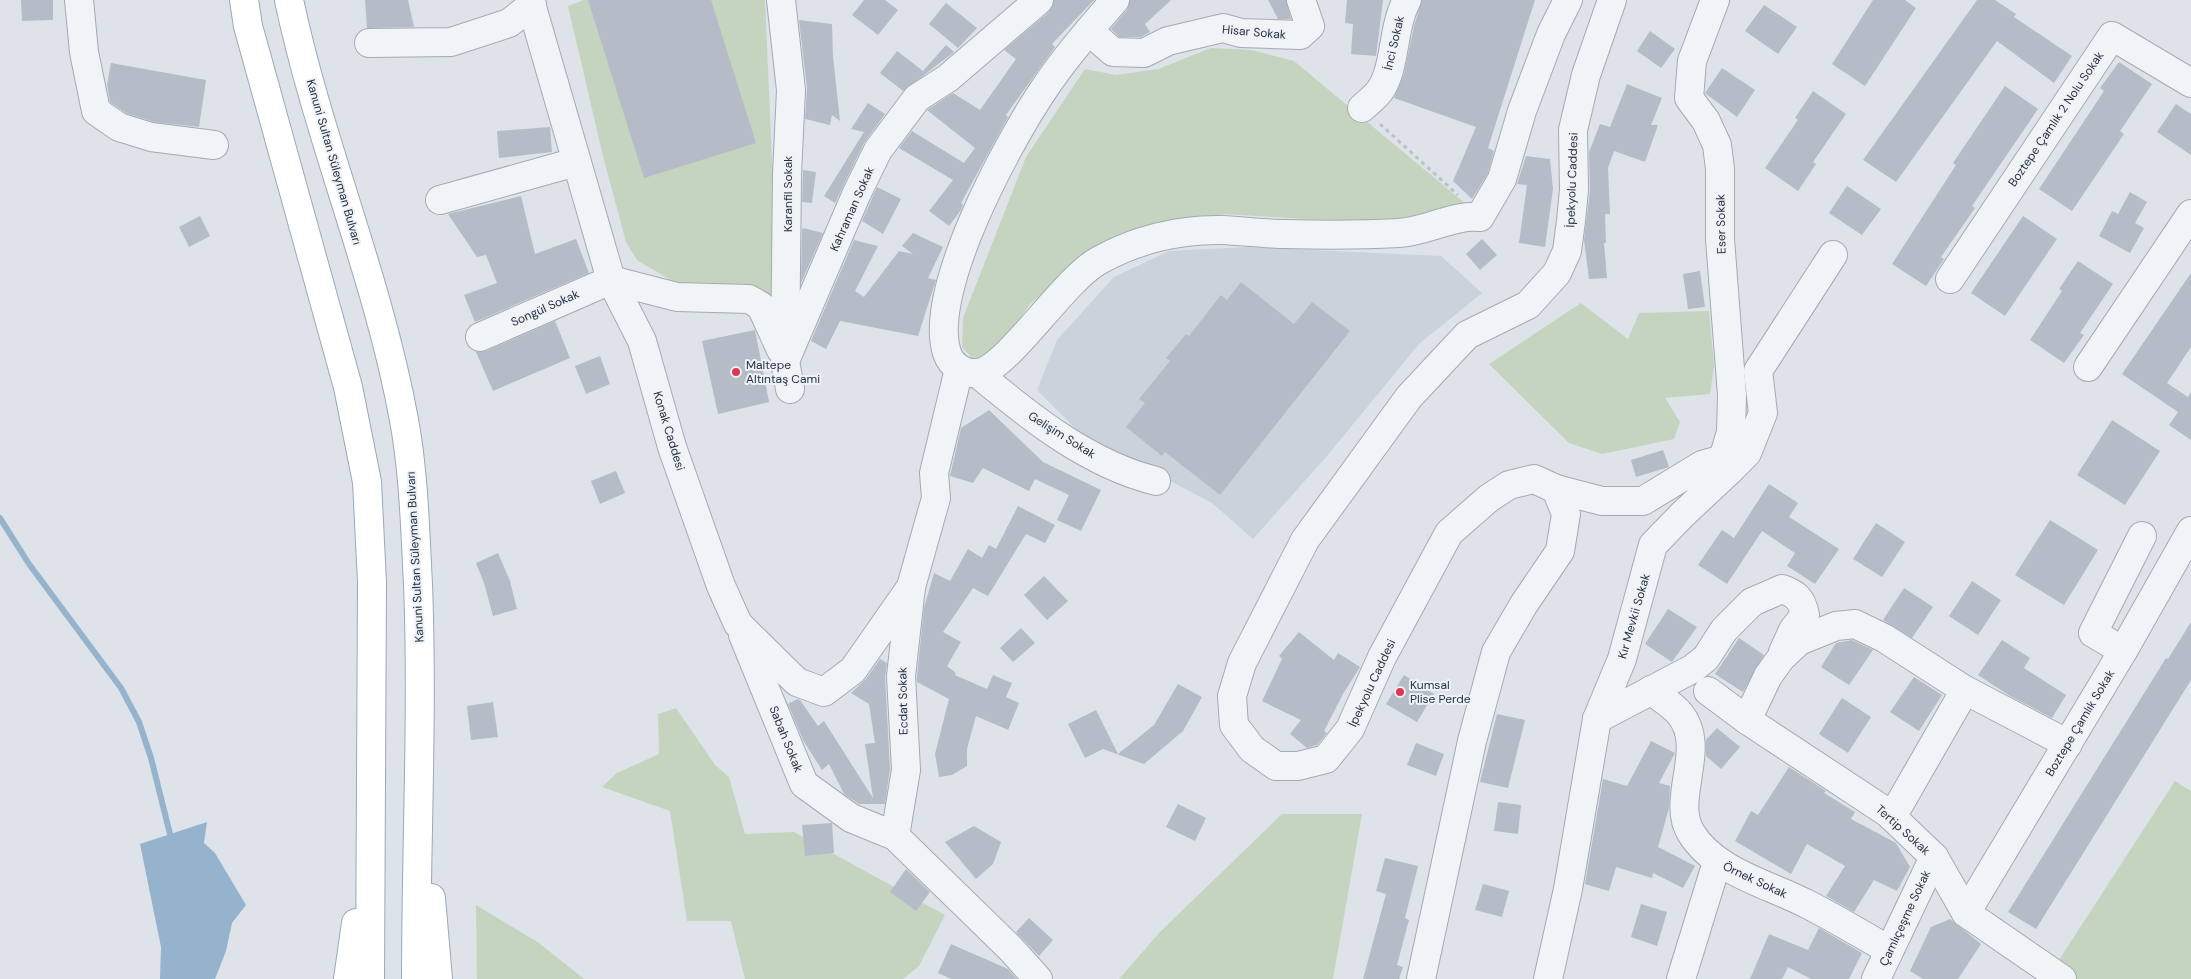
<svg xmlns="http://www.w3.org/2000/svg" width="2191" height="979" viewBox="0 0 2191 979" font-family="'DM Sans',sans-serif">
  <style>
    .built { fill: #ccd2dc }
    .green { fill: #c5d4be }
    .water { fill: #95b3cd }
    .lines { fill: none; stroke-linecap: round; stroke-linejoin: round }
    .stream { stroke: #95b3cd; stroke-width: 6 }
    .building { fill: #b5bcc7 }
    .minor-casing { stroke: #a3aab4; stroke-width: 30 }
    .major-casing { stroke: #9ca8b6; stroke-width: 30 }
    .path { stroke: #bcc1c8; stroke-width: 3; stroke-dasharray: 4 4; stroke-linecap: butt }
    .minor { stroke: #f1f4f7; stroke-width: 28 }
    .major { stroke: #fff; stroke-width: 28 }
    .poi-dot { fill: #dc3657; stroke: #eef2f7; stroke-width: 2 }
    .labels { text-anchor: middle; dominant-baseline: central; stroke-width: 4; stroke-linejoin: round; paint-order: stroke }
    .street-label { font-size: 12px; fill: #263142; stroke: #eef2f7 }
    .poi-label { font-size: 12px; fill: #263142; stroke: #eef2f7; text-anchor: start }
  </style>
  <rect width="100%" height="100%" fill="#dee3e9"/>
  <!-- built -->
  <polygon class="built" points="1247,247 1441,256 1482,293 1419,344 1327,456 1253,539 1212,503 1081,434 1037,390 1057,340 1114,277 1169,251"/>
  <!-- green -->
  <g class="green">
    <polygon points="584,0 765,0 779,320 679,285 637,260 626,242 603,156 568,6"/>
    <polygon points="1211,48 1252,50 1294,61 1467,205 1433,220 1367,223 1225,214 1140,228 1086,257 1031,303 992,357 972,358 962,347 963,318 1026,157 1085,69 1116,75 1158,69"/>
    <polygon points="1581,303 1628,339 1639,313 1709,311 1714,365 1710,394 1665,398 1680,422 1674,439 1602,454 1569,443 1489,364"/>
    <polygon points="676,708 715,765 729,777 745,834 794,832 945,915 919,966 903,979 745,979 731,921 687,921 670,811 602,787 617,773 659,754 658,714"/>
    <polygon points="2175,781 2191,791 2191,979 2076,979 2057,963"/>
    <polygon points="1282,814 1362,814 1333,979 1119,979 1160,932"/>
    <polygon points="476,905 539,943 584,979 477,979"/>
  </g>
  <!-- water -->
  <polygon class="water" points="207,822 204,843 215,853 246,905 232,923 226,951 215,979 160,979 161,947 140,844"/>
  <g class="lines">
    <!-- stream -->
    <polyline class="stream" points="0,518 29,564 121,688 139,722 151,758 170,834"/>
  </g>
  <!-- building -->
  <g class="building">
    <polygon points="21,0 53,0 53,20 22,21"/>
    <polygon points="365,0 408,0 414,27 367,28"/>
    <polygon points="588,0 711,0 756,143 644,178"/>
    <polygon points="864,0 885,0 898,10 878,35 852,15"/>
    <polygon points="1054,0 1094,0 1052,44 1055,47 1006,115 1008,117 961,203 963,205 961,210 949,226 929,211 953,180 899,148 912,131 964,163 975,148 927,110 953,93 980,110 1016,59 1004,50 1049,12"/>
    <polygon points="1130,0 1171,0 1145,24 1150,32 1141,37 1119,37 1111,29 1127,10"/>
    <polygon points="1268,0 1286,0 1291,19 1278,19"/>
    <polygon points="1347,0 1383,0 1376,56 1351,54 1353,24 1345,23"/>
    <polygon points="1422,0 1535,0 1488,148 1494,151 1488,173 1472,199 1453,181 1476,127 1394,98 1404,74 1414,26"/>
    <polygon points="1873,0 1905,0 1916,8 1865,86 1832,64"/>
    <polygon points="1977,0 1995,0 2016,14 2014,17 2072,56 2054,83 1997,41 1896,182 1863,160"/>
    <polygon points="946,3 977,28 958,48 929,24"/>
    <polygon points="1764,5 1797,27 1778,54 1745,31"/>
    <polygon points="799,20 832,24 833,56 840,121 832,115 830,125 805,119 807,88"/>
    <polygon points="1650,31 1675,49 1661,68 1637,51"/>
    <polygon points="946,45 954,52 903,91 880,73 897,51 923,71"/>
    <polygon points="2119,62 2152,84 2120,131 2124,134 2072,211 2039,189 2104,91 2100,88"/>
    <polygon points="111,63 206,80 199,127 154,122 126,113 110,102 107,85"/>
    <polygon points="1722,68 1755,90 1737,117 1705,93"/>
    <polygon points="1627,84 1662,98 1651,125 1658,125 1645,162 1614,151 1608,168 1610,214 1605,214 1606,243 1604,243 1607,278 1589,279 1584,240 1590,191 1589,152 1600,124 1610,127"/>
    <polygon points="2005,86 2038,109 1972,206 1975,208 1941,257 1944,259 1926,286 1892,264 1956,165 1953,163"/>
    <polygon points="1813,91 1846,114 1813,162 1816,164 1798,191 1765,168 1798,120 1795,118"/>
    <polygon points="868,103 885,114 864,143 835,203 824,196 864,132 851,129"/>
    <polygon points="2176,104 2191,114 2191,155 2157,132"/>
    <polygon points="550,127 552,152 499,158 497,131"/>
    <polygon points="1526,156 1550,159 1553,189 1545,247 1519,243 1527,185 1517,184"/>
    <polygon points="803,170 816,172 812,203 802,202"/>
    <polygon points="1847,186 1881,209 1862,235 1829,213"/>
    <polygon points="877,187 901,199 883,234 862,221"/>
    <polygon points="2130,192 2147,202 2135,223 2144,228 2130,253 2099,236 2112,211 2118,214"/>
    <polygon points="521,196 535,254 576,239 589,273 475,322 464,295 497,283 486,255 477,257 448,214"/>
    <polygon points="200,216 210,236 189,247 179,227"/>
    <polygon points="2023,216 2057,239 2005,316 1971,293"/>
    <polygon points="803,228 823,233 801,283 802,230"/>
    <polygon points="913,233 943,247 928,278 936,280 918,336 840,321 826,349 811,341 854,240 878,246 855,291 864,297 899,251 913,254 902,246"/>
    <polygon points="1482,239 1497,255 1480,270 1466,254"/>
    <polygon points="2078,261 2113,284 2080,333 2084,335 2064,363 2030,340 2062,291 2059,289"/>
    <polygon points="1700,271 1705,307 1688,309 1683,274"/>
    <polygon points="2191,273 2191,347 2167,383 2188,397 2191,392 2191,440 2169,425 2178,412 2122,374"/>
    <polygon points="1241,282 1294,324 1312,302 1350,331 1220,495 1165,452 1162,456 1126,427 1145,403 1139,399 1170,361 1166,358 1186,334 1189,336 1221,295 1227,300"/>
    <polygon points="555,321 570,358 493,391 476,352 486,351"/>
    <polygon points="755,330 769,402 718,414 702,341"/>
    <polygon points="600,356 610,384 586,394 575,366"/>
    <polygon points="989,410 1043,462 1101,490 1081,531 1057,520 1069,495 1035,479 1029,491 983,468 973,483 950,476 961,428"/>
    <polygon points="2112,420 2160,451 2125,505 2077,475"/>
    <polygon points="1663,450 1669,467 1636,477 1631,460"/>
    <polygon points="616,471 625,493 600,504 591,481"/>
    <polygon points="1769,484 1798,503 1789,517 1839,549 1815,584 1787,566 1795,553 1762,531 1727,584 1698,565 1722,530 1734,538"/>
    <polygon points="1018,506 1055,525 1045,543 1026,534 988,596 973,588 943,632 961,642 947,666 956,673 955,675 987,689 993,675 1012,683 1006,697 1019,703 1008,730 976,716 967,749 967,766 952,775 939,777 935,754 949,699 917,682 917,676 924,608 934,573 950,581 968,549 982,558 989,545 996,549"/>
    <polygon points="2050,520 2098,550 2064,605 2015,575"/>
    <polygon points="1876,523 1905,542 1882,577 1853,559"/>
    <polygon points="498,553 510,581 517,609 493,616 484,583 476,563"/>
    <polygon points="1044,576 1068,601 1047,620 1024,595"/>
    <polygon points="1972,581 2001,600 1978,635 1949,616"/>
    <polygon points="1904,588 1933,607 1912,638 1883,620"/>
    <polygon points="1668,609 1697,627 1672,662 1645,644"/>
    <polygon points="2191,622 2191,680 2036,929 2008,912 2166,658 2168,659"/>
    <polygon points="1021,628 1035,643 1013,662 1000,648"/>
    <polygon points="1299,632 1334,660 1338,653 1360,667 1343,694 1324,731 1327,733 1317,745 1307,748 1290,734 1301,720 1262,701 1282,659 1279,656"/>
    <polygon points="1739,638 1764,655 1743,692 1715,674"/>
    <polygon points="1852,640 1873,650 1849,685 1821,667 1836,643"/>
    <polygon points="2002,640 2030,658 2024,668 2066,695 2052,718 2010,696 1978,675"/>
    <polygon points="880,659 887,663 885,677 890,769 885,804 859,804 844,794 829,764 822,770 803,740 788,704 797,699 800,700 818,726 824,721 873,798 865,744 875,743 869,704 851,693 866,679"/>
    <polygon points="1404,675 1434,694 1417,722 1386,704"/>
    <polygon points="1914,677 1942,695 1919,731 1890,712"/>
    <polygon points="1178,684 1202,697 1183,731 1144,764 1103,749 1085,758 1068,724 1096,710 1118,754 1154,725"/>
    <polygon points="1842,698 1871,717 1848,753 1819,734"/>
    <polygon points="493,702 498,737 471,740 467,706"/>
    <polygon points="1497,714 1525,720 1508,788 1480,782"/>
    <polygon points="1717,728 1740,747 1721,769 1706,756 1706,740"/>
    <polygon points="1651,741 1675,753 1659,783 1670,786 1669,808 1658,847 1695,866 1683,888 1653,873 1652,878 1616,867 1609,891 1585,884 1603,779 1627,786"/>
    <polygon points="1416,743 1444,754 1436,776 1407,765"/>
    <polygon points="1789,767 1826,791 1824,793 1855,812 1851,819 1896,843 1910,867 1897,891 1874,880 1854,912 1826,896 1845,866 1807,844 1791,874 1735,841 1751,811 1758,815"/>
    <polygon points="1498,802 1521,805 1518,834 1494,831"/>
    <polygon points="1178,804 1206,818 1195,841 1166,827"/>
    <polygon points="832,823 834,853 805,856 802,825"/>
    <polygon points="974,826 1001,842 993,864 976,879 945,842"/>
    <polygon points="1385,858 1418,866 1405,918 1409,920 1397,965 1403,967 1399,979 1363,979 1386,894 1376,891"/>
    <polygon points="906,869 930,892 916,911 890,892"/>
    <polygon points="1483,884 1509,891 1502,917 1475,910"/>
    <polygon points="1641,904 1667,912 1657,946 1631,937"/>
    <polygon points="1029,918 1053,940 1039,956 1016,932"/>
    <polygon points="1950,919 1981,944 1958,979 1923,979 1910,971 1931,927"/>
    <polygon points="1819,928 1862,953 1849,979 1811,979 1788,967 1782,979 1750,979 1769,934 1808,950"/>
    <polygon points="951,944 1008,969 1017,979 951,979 938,973"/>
  </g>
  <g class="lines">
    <defs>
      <g id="minor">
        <polyline points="79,0 84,52 96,111 119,127 151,137 214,145"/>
        <polyline points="530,0 611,280 642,341 672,447 721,586 738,624 797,682 824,692 853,670 911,587"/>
        <polyline points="781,0 791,90 787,174 785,361 790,389"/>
        <path d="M 1115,0 C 1089,30 1062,61 1040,95 C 1006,147 927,292 947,353 C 951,365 964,375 978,373 C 1008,368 1062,282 1098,261 C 1135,240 1179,229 1222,230 C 1244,231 1266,234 1287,234 C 1324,235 1361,235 1398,233 C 1426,232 1454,214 1480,217 L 1502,179 L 1522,111 L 1551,34 L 1568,0"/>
        <polyline points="1715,0 1692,61 1689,98 1706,121 1717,145 1720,169 1720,239 1732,395 1731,432 1723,459"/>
        <polyline points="1089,31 1113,52 1144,53 1168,41 1223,28 1241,33 1300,35 1310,26 1301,0"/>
        <polyline points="369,43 451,42 509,23 532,5"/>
        <path d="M 1362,108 C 1368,102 1377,96 1381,89 C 1396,66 1392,28 1407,0"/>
        <polyline points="440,200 576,162"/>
        <polyline points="1950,279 2112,36 2191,83"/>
        <polyline points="480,337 611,280 677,297 749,299 761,306 781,350"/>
        <polyline points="785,361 856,195 878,150 917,98 948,78 1039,0"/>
        <polyline points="2088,367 2191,214"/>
        <path d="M 977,373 C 1030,417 1088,464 1156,481"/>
        <polyline points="1730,470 1747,453 1763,413 1758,371 1833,255"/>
        <polyline points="743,635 804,784 851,818 895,836 1011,949 1038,979"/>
        <polyline points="2123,651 2093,633 2142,536"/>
        <path d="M 1651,690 C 1660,698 1673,705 1680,714 C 1708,748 1670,799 1691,833 C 1716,873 1769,884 1809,905 C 1836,919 1863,935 1889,950"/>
        <polyline points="1708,691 1747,720 1888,813 1934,857 1966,913 2062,979"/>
        <path d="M 1597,719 L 1692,669 L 1706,658 L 1724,630 L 1752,602 L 1782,589 C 1796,594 1802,599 1805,615 L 1793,630 L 1783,652"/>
        <polyline points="1747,720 1768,676 1781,658 1799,641 1836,626 1855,624 1884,638 1965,690 2068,744"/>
        <polyline points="1892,817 1965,690"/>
        <polyline points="895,836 906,770 901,676 911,587 936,498 934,473 959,369"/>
        <polyline points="1966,913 2123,651 2191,531"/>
        <polyline points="1421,979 1472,741 1496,652 1524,604 1560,551 1566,514 1556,489 1534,479 1509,485 1489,498 1449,533 1382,657 1350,729 1326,759 1298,766 1276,766 1252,749 1234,725 1232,696 1242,663 1305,540 1409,397 1467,335 1528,305 1557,273 1567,251 1571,221 1574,190 1573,130 1586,75 1612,0"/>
        <polyline points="1548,979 1568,889 1597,719 1622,659 1653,545 1682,515 1730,470 1723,459 1702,465 1643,501 1602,501 1556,489"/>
        <polyline points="1681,979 1717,862"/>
        <polyline points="1876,979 1934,857"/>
      </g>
      <g id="major">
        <polyline points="244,0 248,26 348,387 367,482 372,582 370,979"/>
        <path d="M 289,0 C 319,142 378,277 404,420 C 414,474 415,529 418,584 C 423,715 416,847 416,979"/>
        <polyline points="431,898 438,979"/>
        <polyline points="348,979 356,923"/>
      </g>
    </defs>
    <!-- minor casing -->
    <use href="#minor" class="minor-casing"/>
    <!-- major casing -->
    <use href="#major" class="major-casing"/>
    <!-- path -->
    <polyline class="path" points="1380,124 1458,195"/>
    <!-- minor -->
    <use href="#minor" class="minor"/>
    <!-- major -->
    <use href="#major" class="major"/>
  </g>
  <!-- markers -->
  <g class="poi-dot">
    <circle cx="736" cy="372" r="5"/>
    <circle cx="1400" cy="692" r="5"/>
  </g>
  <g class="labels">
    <!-- street labels -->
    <g class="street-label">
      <text transform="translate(1254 32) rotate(5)">Hisar Sokak</text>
      <text transform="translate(1394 43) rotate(-77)">İnci Sokak</text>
      <text transform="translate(2056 119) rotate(-56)">Boztepe Çamlık 2 Nolu Sokak</text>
      <text transform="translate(334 162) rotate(74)">Kanuni Sultan Süleyman Bulvarı</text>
      <text transform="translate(1572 180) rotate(-88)">İpekyolu Caddesi</text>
      <text transform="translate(788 194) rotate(-90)">Karanfil Sokak</text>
      <text transform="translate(852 209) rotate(-66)">Kahraman Sokak</text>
      <text transform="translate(1721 224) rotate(-91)">Eser Sokak</text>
      <text transform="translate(545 308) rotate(-24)">Songül Sokak</text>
      <text transform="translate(669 431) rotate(73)">Konak Caddesi</text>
      <text transform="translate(1062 435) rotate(32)">Gelişim Sokak</text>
      <text transform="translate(415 557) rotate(-93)">Kanuni Sultan Süleyman Bulvarı</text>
      <text transform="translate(1634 616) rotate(-74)">Kır Mevkii Sokak</text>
      <text transform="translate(1372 683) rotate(-65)">İpekyolu Caddesi</text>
      <text transform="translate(903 701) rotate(-91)">Ecdat Sokak</text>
      <text transform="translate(2080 723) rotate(-59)">Boztepe Çamlık Sokak</text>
      <text transform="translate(786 739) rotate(68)">Sabah Sokak</text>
      <text transform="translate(1903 830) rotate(42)">Tertip Sokak</text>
      <text transform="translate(1755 880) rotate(25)">Örnek Sokak</text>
      <text transform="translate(1905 918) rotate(-65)">Çamlıçeşme Sokak</text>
    </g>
    <!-- poi labels -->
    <g class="poi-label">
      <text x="746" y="365">Maltepe<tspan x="746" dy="14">Altıntaş Cami</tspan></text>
      <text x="1410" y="685">Kumsal<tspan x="1410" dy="14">Plise Perde</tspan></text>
    </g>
  </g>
</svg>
